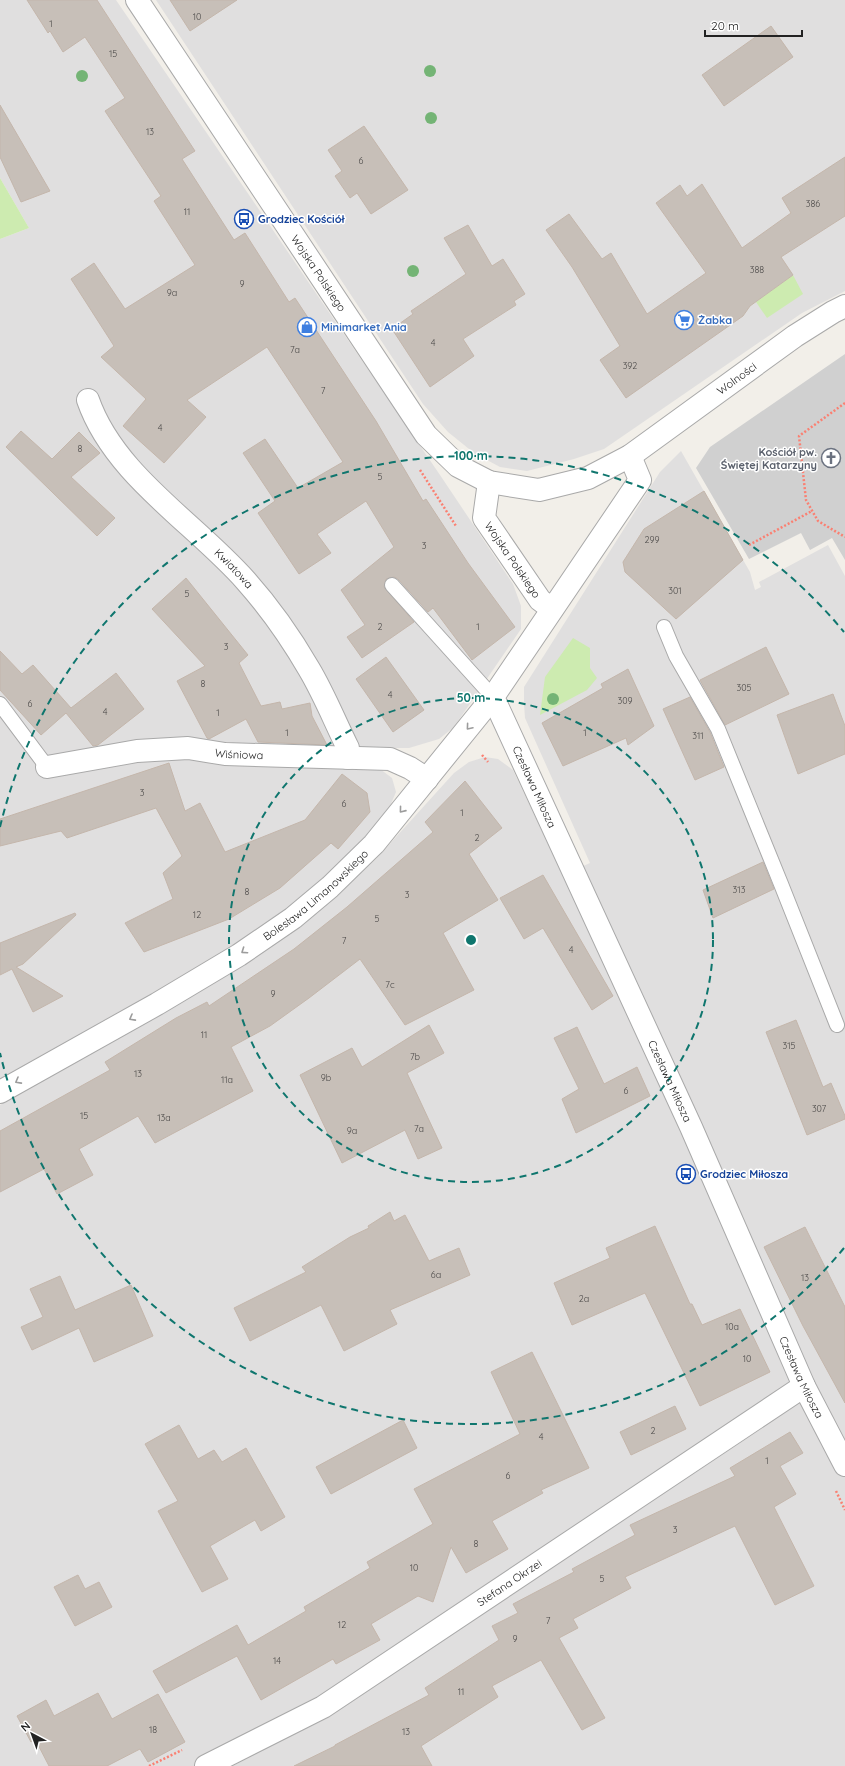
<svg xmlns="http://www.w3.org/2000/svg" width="845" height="1766" viewBox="0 0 845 1766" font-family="Quicksand,sans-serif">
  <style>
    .residential { fill: #e0dfdf }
    .religious { fill: #d0d0d0 }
    .grass { fill: #cdebb0 }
    .building { fill: #c7bfb8; stroke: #c4b6ab }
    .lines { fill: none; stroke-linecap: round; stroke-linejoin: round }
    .service-casing { stroke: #a9a9a9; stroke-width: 16 }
    .minor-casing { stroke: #a9a9a9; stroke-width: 24 }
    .tertiary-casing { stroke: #a9a9a9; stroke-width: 24 }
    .path { stroke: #fa8072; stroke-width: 2.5; stroke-dasharray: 2 2; stroke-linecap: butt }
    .service { stroke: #fff; stroke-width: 14 }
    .minor { stroke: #fff; stroke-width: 22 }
    .tertiary { stroke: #fff; stroke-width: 22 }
    .tree { fill: #74b475 }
    .oneway { stroke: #9c9c9c }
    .ring { fill: none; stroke: #0f766e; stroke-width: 2; stroke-dasharray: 7 5 }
    .labels { text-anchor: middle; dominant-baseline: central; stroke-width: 3; stroke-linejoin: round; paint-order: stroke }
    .number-label { font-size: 9px; fill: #4b4948 }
    .transit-label { font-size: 11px; font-weight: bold; fill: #164399; stroke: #fff; text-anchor: start }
    .street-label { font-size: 11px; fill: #222; stroke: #fff }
    .shop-label { font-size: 11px; font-weight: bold; fill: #366cbe; stroke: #fff; text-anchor: start }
    .worship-label { font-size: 11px; font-weight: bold; fill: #5b616d; stroke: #fff; text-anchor: end }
    .centre { fill: #0f766e; stroke: #fff; stroke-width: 2 }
    .ring-label { font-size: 12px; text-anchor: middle; font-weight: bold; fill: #0f766e; stroke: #fff; stroke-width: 3; stroke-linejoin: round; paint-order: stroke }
  </style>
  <rect width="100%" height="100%" fill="#f2efe9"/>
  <!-- residential -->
  <g class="residential">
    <polygon points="0,0 116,0 440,475 513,584 521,606 521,629 454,727 439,739 409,748 379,748 380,769 392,778 396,792 382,825 316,891 208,966 0,1086 0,239 29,228 0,178"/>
    <polygon points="156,0 845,0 845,291 802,313 604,449 574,459 527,471 500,467 474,453 448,432 423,404"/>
    <polygon points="681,451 750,572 755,590 761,587 759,582 828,545 845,576 845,1766 0,1766 0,1105 222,975 327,903 376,859 454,773 469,762 485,757 498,759 513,770 563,875 590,863 525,718 524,704 524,687 660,472"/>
  </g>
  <!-- religious -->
  <polygon class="religious" points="845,354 845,560 832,538 810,550 801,533 749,559 696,468 710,447"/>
  <!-- grass -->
  <g class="grass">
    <polygon points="0,178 29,228 0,239"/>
    <polygon points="793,275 803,294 767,318 756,302"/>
    <polygon points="573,638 590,648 590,668 597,678 587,690 540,715 545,677"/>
  </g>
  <!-- building -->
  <g class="building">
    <polygon points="27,0 97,0 195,151 182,159 234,240 245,233 289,302 295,298 376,421 423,501 426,499 468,563 515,627 472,660 433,608 428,612 398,579 394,577 386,579 384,587 414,622 362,658 347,637 365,625 341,590 394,547 366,501 317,534 331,553 299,574 258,513 275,501 243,453 265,439 298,488 343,462 267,347 187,400 206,417 164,463 123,426 146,399 101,357 114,346 71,279 94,263 125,309 195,265 154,201 161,196 105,111 125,98 85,37 63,52 50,31 48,33"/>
    <polygon points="170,0 237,0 190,31"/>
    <polygon points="771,26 793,57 724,106 702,75"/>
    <polygon points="0,105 50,191 21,202 0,157"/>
    <polygon points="364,126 408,190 371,214 357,193 350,198 335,176 342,171 328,150"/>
    <polygon points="845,157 845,216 781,257 793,275 750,306 743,316 626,398 600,360 620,346 572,267 546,230 569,214 602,259 611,253 647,314 706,273 656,203 680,185 687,196 702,184 742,248 791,213 782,198"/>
    <polygon points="468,225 492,266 503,259 525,294 514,301 516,305 463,339 474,356 430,387 392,329 413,314 411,311 466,274 444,238"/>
    <polygon points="21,431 52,459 79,432 100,453 71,477 115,518 97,536 6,447"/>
    <polygon points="704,491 743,560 676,619 625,572 623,562 644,529"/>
    <polygon points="186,578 248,655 239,663 261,706 280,702 282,709 310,703 312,716 327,745 258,742 246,719 209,739 207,738 177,681 205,666 152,609"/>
    <polygon points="766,647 789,694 725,725 700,680"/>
    <polygon points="0,651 22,674 33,665 71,708 116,673 144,709 98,745 93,746 66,713 41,735 0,690"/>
    <polygon points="386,657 424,710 393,732 356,679"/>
    <polygon points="628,669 654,726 628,745 626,738 563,766 542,723 603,688 601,684"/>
    <polygon points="833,694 845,726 845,754 798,774 777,715"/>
    <polygon points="690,697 710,732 724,767 695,780 663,709"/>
    <polygon points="169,763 185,811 200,803 225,852 305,820 342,774 367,793 370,812 338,849 331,843 280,888 229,919 144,952 125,923 173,899 163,873 182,856 156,808 67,838 61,831 0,846 0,819"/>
    <polygon points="465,781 502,828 469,854 498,900 443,933 474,990 405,1025 360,959 309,998 270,1026 231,1047 253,1091 155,1143 138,1116 79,1149 93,1175 57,1194 44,1169 0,1192 0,1131 110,1070 105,1062 176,1018 207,1002 209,1006 294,949 347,907 433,832 425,822"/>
    <polygon points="763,862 774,889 713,918 703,890"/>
    <polygon points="543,875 613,996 592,1010 543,928 524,939 500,898"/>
    <polygon points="75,913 76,915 23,964 16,967 63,996 33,1012 12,969 0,975 0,943"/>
    <polygon points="796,1020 823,1087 831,1083 845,1116 845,1119 807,1135 766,1032"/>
    <polygon points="429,1025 444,1053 407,1073 442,1148 418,1159 405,1130 342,1163 300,1075 352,1048 362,1067"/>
    <polygon points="577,1027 604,1084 637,1067 650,1096 576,1133 562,1099 579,1089 554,1038"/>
    <polygon points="390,1212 394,1221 405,1215 429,1261 459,1248 470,1275 390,1310 397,1324 344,1351 321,1305 250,1341 234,1308 306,1272 302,1267 350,1237 369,1228 368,1226"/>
    <polygon points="655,1226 690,1304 692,1304 702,1325 740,1309 770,1372 700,1406 645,1293 572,1325 554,1283 610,1258 606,1248"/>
    <polygon points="805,1227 845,1307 845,1403 803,1326 764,1247"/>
    <polygon points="60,1276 75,1310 131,1285 153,1336 94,1362 79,1328 32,1350 21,1327 43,1317 30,1289"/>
    <polygon points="532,1352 589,1468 541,1490 543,1493 492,1521 508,1549 466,1573 451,1547 433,1602 418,1596 371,1624 380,1640 336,1664 333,1659 261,1700 237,1656 166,1693 153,1671 237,1625 248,1645 306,1611 304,1607 370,1568 367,1562 433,1524 414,1489 520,1434 491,1372"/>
    <polygon points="675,1406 686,1429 631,1455 620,1432"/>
    <polygon points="403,1420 417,1448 331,1494 316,1467"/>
    <polygon points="179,1425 198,1459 214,1450 222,1462 246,1448 285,1517 261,1531 255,1520 210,1546 228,1579 202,1592 158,1511 178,1501 145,1444"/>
    <polygon points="790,1432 803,1453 780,1466 796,1494 774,1507 814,1586 775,1605 735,1526 625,1577 631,1588 573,1619 578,1628 559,1638 605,1718 582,1730 541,1660 492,1686 498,1697 421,1746 432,1766 294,1766 335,1746 335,1745 429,1695 425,1688 499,1640 492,1626 518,1613 513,1604 574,1572 572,1569 635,1535 630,1525 735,1476 730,1468"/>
    <polygon points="78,1575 85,1589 99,1582 112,1607 75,1626 54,1587"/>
    <polygon points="98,1693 112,1719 158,1694 185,1742 148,1762 140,1749 107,1766 49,1766 35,1739 31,1742 17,1716 46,1700 54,1716"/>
  </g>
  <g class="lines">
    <defs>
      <g id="service">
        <polyline points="392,585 493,697"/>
        <polyline points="664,627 676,656 718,729 781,884 837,1025"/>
        <polyline points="0,704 47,767"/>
      </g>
      <g id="minor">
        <path id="s1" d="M 88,400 C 114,475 195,523 246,581 C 270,608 291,638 309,669 C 324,694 335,722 348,748 L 348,758"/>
        <path id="s2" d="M 47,767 L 137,751 L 188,748 L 225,754 L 390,759 L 410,768 L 427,779"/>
        <path id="s3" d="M 0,1092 L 157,1004 L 239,955 L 293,918 L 330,887 L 374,844 L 493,697"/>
        <path id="s4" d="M 206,1766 L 323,1707 L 804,1386"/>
      </g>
      <g id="tertiary">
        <path id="s5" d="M 137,0 L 426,435 L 458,466 L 489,482 L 539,490 L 588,478 L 630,456 L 795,336 L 833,312 L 845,306"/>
        <path id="s6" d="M 630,456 L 640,480 L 493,697 L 691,1127 L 804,1386 L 845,1465"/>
        <path id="s7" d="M 489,482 L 484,518 L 540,600 L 552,609"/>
      </g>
    </defs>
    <!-- service casing -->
    <use href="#service" class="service-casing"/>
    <!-- minor casing -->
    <use href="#minor" class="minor-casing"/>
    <!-- tertiary casing -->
    <use href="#tertiary" class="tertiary-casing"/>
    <!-- path -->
    <g class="path">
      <polyline points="845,403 799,436 806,500 818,521 845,537"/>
      <polyline points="420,470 456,526"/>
      <polyline points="749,545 812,511"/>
      <polyline points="482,755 488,762"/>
      <polyline points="836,1491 845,1510"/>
      <polyline points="149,1766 182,1750"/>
    </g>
    <!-- service -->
    <use href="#service" class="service"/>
    <!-- minor -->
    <use href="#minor" class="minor"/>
    <!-- tertiary -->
    <use href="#tertiary" class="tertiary"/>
  </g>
  <!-- trees -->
  <g class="tree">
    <circle cx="430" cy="71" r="6"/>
    <circle cx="82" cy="76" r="6"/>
    <circle cx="431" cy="118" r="6"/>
    <circle cx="413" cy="271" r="6"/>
    <circle cx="553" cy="699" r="6"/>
  </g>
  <!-- one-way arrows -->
  <defs><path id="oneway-chevron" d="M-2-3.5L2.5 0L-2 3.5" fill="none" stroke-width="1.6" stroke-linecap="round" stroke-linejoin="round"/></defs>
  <g class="oneway">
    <use href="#oneway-chevron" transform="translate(469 727) rotate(130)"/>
    <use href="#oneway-chevron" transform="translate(402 810) rotate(129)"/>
    <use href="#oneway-chevron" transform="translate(244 951) rotate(146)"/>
    <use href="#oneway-chevron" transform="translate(132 1018) rotate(151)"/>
    <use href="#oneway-chevron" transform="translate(18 1081) rotate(151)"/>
  </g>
  <!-- distance rings -->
  <g class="ring">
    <circle cx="471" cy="940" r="242"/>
    <path d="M844 1248A484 484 0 0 1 0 1053M0 827A484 484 0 0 1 844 632"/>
  </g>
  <!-- icons -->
  <defs>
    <symbol id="bus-ring" viewBox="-11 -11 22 22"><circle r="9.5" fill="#fff" stroke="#1a4fb4" stroke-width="1.5"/><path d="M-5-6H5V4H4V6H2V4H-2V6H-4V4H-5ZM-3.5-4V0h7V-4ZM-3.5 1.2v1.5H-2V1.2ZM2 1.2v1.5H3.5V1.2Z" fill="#1a4fb4"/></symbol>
    <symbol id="supermarket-ring" viewBox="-11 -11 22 22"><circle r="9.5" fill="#fff" stroke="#3f7fe0" stroke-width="1.5"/><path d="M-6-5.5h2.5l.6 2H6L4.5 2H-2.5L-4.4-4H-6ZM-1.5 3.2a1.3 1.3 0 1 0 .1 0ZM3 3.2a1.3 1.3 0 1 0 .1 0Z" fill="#3f7fe0"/></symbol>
    <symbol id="shop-ring" viewBox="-11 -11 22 22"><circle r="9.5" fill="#fff" stroke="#3f7fe0" stroke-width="1.5"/><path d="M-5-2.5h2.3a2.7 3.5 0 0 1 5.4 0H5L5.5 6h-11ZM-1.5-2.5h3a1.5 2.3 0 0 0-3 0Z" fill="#3f7fe0"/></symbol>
    <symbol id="church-ring" viewBox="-11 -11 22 22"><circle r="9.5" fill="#fff" stroke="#6b7280" stroke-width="1.5"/><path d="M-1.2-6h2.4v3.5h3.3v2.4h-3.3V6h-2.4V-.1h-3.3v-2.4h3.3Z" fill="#6b7280"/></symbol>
  </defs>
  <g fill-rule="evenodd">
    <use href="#bus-ring" x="233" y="208" width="22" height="22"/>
    <use href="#supermarket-ring" x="673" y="309" width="22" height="22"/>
    <use href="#shop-ring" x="296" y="316" width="22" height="22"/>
    <use href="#church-ring" x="820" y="447" width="22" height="22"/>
    <use href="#bus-ring" x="675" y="1163" width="22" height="22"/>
  </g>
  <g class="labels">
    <!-- number labels -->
    <g class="number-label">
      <text x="197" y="16">10</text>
      <text x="51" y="23">1</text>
      <text x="113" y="53">15</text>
      <text x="150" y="131">13</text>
      <text x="361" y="160">6</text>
      <text x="813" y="203">386</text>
      <text x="187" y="211">11</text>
      <text x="757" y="269">388</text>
      <text x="242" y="283">9</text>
      <text x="172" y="292">9a</text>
      <text x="433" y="342">4</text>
      <text x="295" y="349">7a</text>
      <text x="630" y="365">392</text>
      <text x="323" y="390">7</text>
      <text x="160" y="427">4</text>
      <text x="80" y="448">8</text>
      <text x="380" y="476">5</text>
      <text x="652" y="539">299</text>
      <text x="424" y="545">3</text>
      <text x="675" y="590">301</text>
      <text x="187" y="593">5</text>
      <text x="380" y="626">2</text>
      <text x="478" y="626">1</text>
      <text x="226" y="646">3</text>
      <text x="203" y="683">8</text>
      <text x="744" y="687">305</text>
      <text x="390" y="694">4</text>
      <text x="625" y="700">309</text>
      <text x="30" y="703">6</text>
      <text x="105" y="711">4</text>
      <text x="218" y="712">1</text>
      <text x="287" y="732">1</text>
      <text x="585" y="732">1</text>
      <text x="698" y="735">311</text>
      <text x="142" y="792">3</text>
      <text x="344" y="803">6</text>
      <text x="462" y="812">1</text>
      <text x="477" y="837">2</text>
      <text x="739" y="889">313</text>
      <text x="247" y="891">8</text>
      <text x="407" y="894">3</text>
      <text x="197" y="914">12</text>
      <text x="377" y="918">5</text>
      <text x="344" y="940">7</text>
      <text x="571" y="949">4</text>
      <text x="390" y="984">7c</text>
      <text x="273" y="993">9</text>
      <text x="204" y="1034">11</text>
      <text x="789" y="1045">315</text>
      <text x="415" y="1056">7b</text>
      <text x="138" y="1073">13</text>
      <text x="326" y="1077">9b</text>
      <text x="227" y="1079">11a</text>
      <text x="626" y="1090">6</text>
      <text x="819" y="1108">307</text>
      <text x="84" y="1115">15</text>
      <text x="164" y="1117">13a</text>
      <text x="419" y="1128">7a</text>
      <text x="352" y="1130">9a</text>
      <text x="436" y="1274">6a</text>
      <text x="805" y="1277">13</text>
      <text x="584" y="1298">2a</text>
      <text x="732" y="1326">10a</text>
      <text x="747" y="1358">10</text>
      <text x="653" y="1430">2</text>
      <text x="541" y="1436">4</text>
      <text x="767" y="1460">1</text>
      <text x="508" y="1475">6</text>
      <text x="675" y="1529">3</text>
      <text x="476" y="1543">8</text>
      <text x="414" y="1567">10</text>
      <text x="602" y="1578">5</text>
      <text x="548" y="1620">7</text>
      <text x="342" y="1624">12</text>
      <text x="515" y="1638">9</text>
      <text x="277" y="1660">14</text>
      <text x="461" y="1691">11</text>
      <text x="153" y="1729">18</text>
      <text x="406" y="1731">13</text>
    </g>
    <!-- transit labels -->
    <g class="transit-label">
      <text x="258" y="219">Grodziec Kościół</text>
      <text x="700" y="1174">Grodziec Miłosza</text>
    </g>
    <!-- street labels -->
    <g class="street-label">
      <text stroke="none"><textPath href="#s5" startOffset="328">Wojska Polskiego</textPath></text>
      <text stroke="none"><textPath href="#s5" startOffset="882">Wolności</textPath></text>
      <text stroke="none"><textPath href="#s7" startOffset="87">Wojska Polskiego</textPath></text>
      <text stroke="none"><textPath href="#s1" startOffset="225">Kwiatowa</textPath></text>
      <text stroke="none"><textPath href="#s2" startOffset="194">Wiśniowa</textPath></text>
      <text stroke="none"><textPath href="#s6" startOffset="387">Czesława Miłosza</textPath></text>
      <text stroke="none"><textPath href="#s3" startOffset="373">Bolesława Limanowskiego</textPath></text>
      <text stroke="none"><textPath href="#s6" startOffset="711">Czesława Miłosza</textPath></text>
      <text stroke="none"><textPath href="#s6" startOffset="1035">Czesława Miłosza</textPath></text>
      <text stroke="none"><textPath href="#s4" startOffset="355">Stefana Okrzei</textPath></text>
    </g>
    <!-- shop labels -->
    <g class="shop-label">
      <text x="698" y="320">Żabka</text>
      <text x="321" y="327">Minimarket Ania</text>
    </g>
    <!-- worship labels -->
    <g class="worship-label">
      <text x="817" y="452">Kościół pw.<tspan x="817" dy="13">Świętej Katarzyny</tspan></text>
    </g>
  </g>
  <circle cx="471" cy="940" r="6" class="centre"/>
  <g class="ring-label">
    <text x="471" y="460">100 m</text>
    <text x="471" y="702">50 m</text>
  </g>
  <!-- north arrow -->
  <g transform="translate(32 1734) rotate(319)" stroke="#ffffff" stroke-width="3" paint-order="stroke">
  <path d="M0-3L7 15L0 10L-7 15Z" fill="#222222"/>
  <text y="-6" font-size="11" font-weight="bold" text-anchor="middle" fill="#222222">N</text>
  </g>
  <!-- scale -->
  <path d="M705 30v6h97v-6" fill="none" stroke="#222222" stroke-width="2"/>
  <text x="711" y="30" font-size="12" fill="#222222" stroke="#ffffff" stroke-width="3" paint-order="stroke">20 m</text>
</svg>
